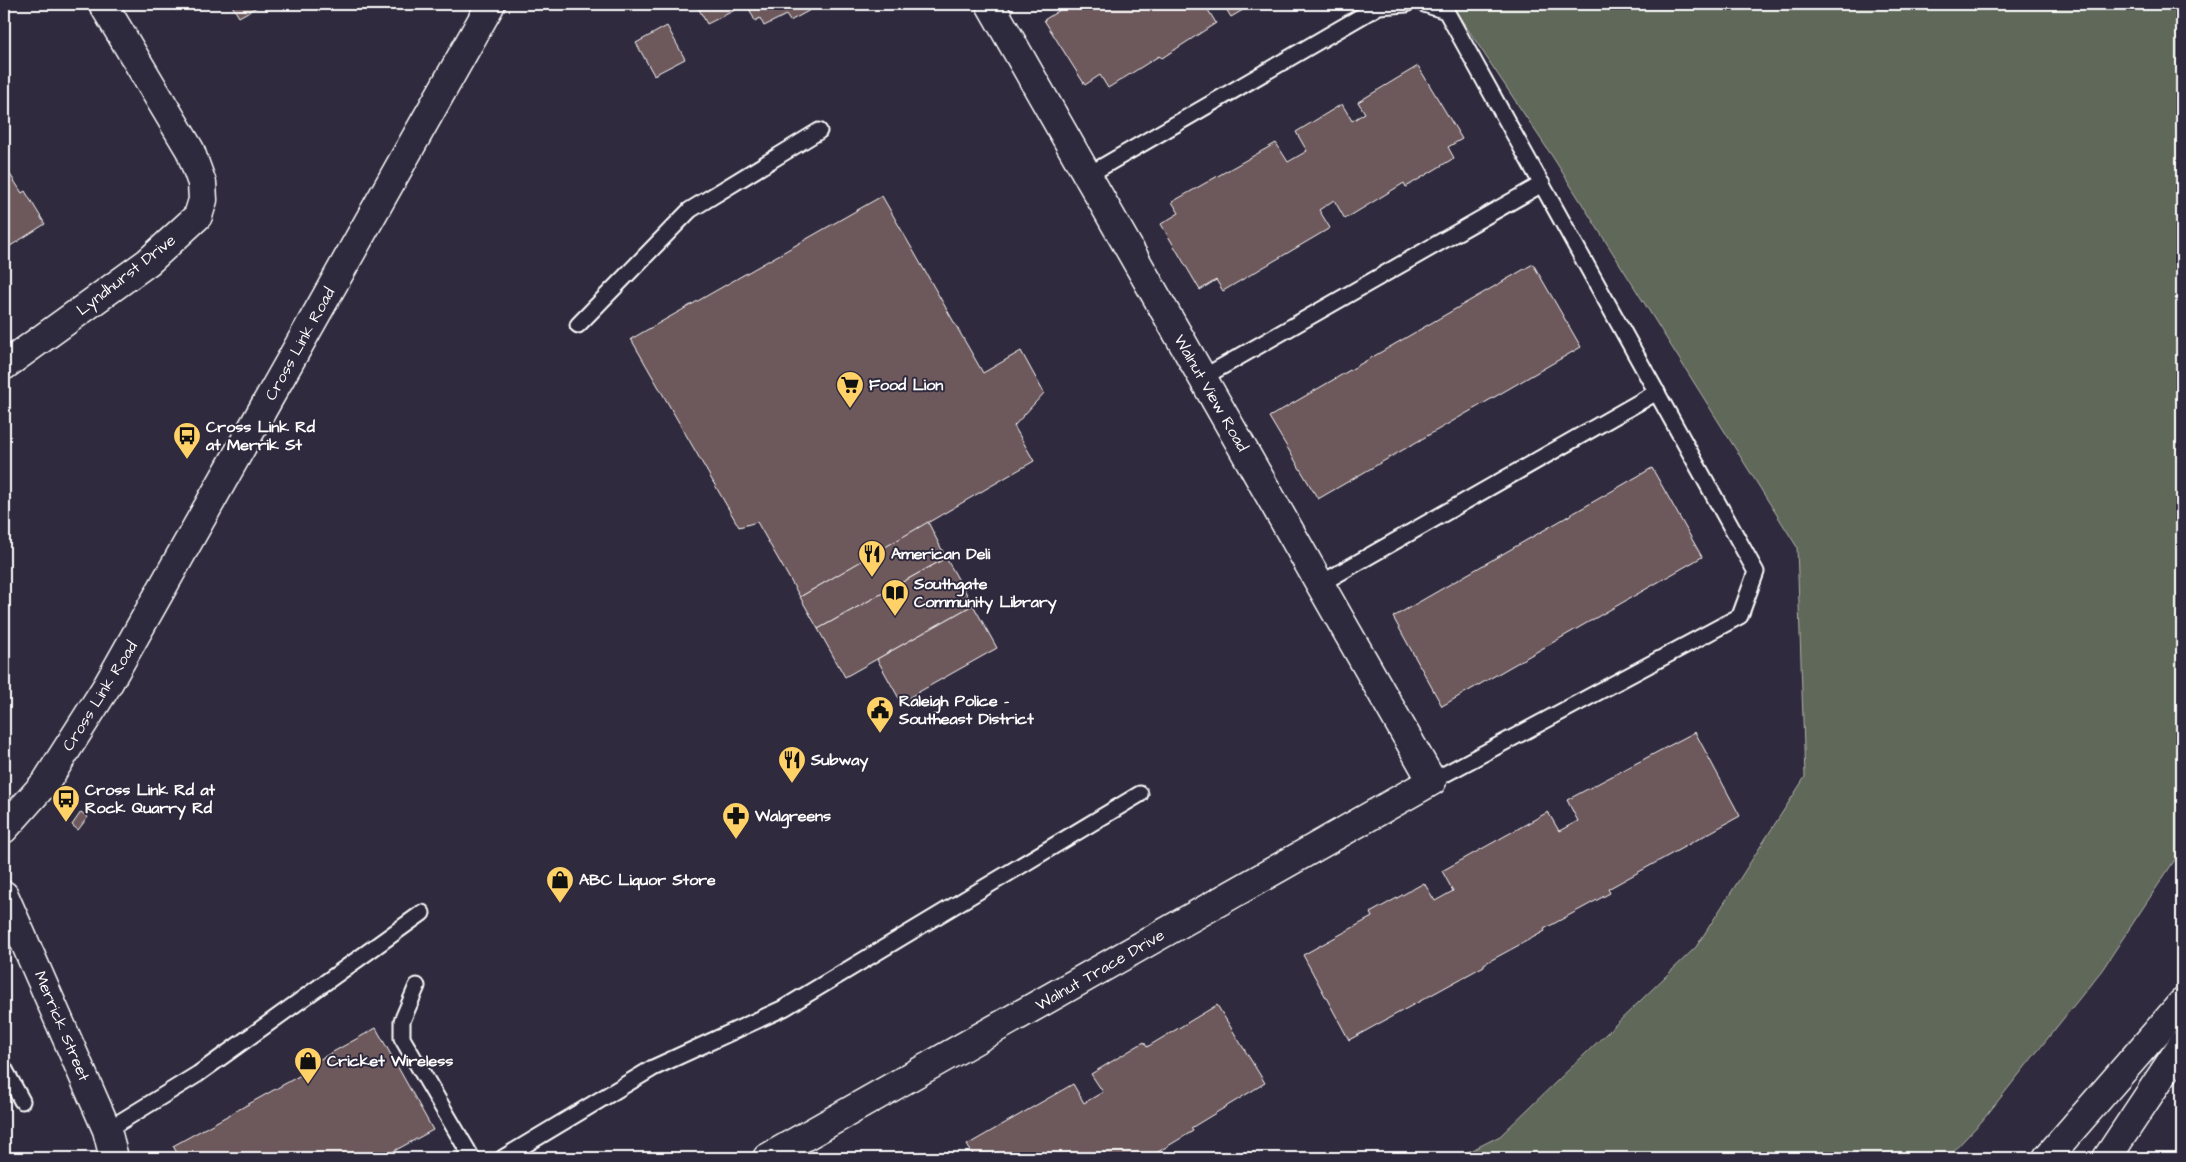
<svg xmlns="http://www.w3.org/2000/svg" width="2186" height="1162" viewBox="0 0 2186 1162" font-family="'Architects Daughter',sans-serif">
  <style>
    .green { fill: #61675a; stroke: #b0b3ac }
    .building { fill: #6d585b; stroke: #fff }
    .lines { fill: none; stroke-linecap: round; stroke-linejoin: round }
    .lane-casing { stroke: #fff; stroke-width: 19 }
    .street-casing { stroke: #fff; stroke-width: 31 }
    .secondary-casing { stroke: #fff; stroke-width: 31 }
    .highway-casing { stroke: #fff; stroke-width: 31 }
    .lane { stroke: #2f2a3d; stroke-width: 15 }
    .street { stroke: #2f2a3d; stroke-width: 28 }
    .secondary { stroke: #2f2a3d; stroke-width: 28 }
    .highway { stroke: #2f2a3d; stroke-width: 28 }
    .labels { text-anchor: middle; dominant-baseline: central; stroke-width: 4; stroke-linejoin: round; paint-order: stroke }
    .street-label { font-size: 16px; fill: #fff; stroke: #2f2a3d }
    .poi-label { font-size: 16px; font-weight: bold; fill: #fff; stroke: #2f2a3d; text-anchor: start }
  </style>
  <rect width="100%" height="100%" fill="#2f2a3d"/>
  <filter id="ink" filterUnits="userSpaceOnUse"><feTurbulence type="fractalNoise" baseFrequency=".02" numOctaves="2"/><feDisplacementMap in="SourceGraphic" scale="10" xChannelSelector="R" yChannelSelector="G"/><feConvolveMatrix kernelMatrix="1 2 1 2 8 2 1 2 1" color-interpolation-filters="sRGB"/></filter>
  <g filter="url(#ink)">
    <!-- green -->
    <polygon class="green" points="1451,4 2182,4 2182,849 2102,970 1982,1121 1947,1158 1456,1158 1500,1136 1696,947 1805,777 1797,547 1554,159"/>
    <!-- building -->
    <g class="building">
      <polygon points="231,4 262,4 239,17"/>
      <polygon points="696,4 812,4 814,8 790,21 786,15 764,26 760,18 755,21 747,4 707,24"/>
      <polygon points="1060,4 1207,4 1205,5 1216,23 1162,58 1159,56 1108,88 1100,75 1085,85 1044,20 1063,8"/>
      <polygon points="1223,4 1253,4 1231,17"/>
      <polygon points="667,26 685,59 654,75 636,43"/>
      <polygon points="1418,66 1462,139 1448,147 1454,158 1406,187 1404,183 1345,219 1334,200 1319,210 1330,228 1223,291 1216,280 1200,290 1161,224 1179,213 1172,202 1276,143 1288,162 1307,151 1296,132 1342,104 1352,121 1365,113 1358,102"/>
      <polygon points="4,165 22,193 25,191 45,224 4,250"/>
      <polygon points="882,196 983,373 1021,351 1044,393 1014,426 1034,461 800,597 757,522 739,527 631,339"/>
      <polygon points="1533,264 1581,347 1318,499 1269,417"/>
      <polygon points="1652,468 1702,557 1442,706 1393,617"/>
      <polygon points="928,522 946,558 818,629 800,597"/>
      <polygon points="946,558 973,605 845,677 818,629"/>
      <polygon points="973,605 997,648 901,702 877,659"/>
      <polygon points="1695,732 1740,816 1608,889 1610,893 1544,929 1545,931 1484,964 1484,966 1349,1040 1303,955 1372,917 1370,913 1424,883 1435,901 1453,891 1442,871 1548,812 1559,831 1578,821 1567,800"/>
      <polygon points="81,812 88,817 78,830 72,825"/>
      <polygon points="1217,1005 1265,1083 1191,1128 1193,1131 1148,1158 975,1158 967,1145 1073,1084 1084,1103 1103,1092 1091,1074 1144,1042 1147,1047"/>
      <polygon points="376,1028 433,1130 381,1158 180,1158 173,1146 308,1071 306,1067"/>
    </g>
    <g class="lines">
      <defs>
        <g id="lane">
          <polyline points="1424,4 1446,11 1756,572 1740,616 1432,781"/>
          <polyline points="1088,175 1379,6 1406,4"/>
          <polyline points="578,325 690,210 819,131"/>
          <polyline points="1202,378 1542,184"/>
          <polyline points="1320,584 1657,392"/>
          <polyline points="417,986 402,1021 402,1038 472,1158"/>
          <polyline points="4,1068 22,1101"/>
          <polyline points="107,1130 198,1074 422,913"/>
          <polyline points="503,1158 653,1068 784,1008 1140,794"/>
        </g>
        <g id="street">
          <polyline points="4,366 148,262 198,216 203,200 202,183 190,150 103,4"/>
          <polyline points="4,895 107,1130 114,1158"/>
          <polyline points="767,1158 1432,781 990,4"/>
        </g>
        <polyline id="secondary" points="4,829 46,782 107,686 491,4"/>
        <g id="highway">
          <polyline points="2047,1158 2182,1003"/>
          <polyline points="2107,1158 2182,1045"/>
        </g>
      </defs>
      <!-- lane casing -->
      <use href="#lane" class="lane-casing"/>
      <!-- street casing -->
      <use href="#street" class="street-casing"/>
      <!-- secondary casing -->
      <use href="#secondary" class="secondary-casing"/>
      <!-- highway casing -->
      <use href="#highway" class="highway-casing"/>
      <!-- lane -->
      <use href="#lane" class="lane"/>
      <!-- street -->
      <use href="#street" class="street"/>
      <!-- secondary -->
      <use href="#secondary" class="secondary"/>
      <!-- highway -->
      <use href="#highway" class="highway"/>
    </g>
  </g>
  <!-- icons -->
  <defs>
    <symbol id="supermarket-pin" viewBox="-11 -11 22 30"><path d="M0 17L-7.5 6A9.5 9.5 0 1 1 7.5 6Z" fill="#ffd166" stroke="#2f2a3d"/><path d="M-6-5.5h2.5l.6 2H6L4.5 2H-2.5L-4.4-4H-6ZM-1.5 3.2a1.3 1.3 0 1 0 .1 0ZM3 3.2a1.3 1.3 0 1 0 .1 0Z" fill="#111"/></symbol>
    <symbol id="bus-pin" viewBox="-11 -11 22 30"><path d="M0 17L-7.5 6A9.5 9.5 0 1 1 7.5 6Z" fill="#ffd166" stroke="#2f2a3d"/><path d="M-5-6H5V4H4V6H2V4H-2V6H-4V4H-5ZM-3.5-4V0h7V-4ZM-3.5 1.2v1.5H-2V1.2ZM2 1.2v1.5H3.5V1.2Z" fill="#111"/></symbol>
    <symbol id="restaurant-pin" viewBox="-11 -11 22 30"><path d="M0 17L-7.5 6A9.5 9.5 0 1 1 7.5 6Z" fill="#ffd166" stroke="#2f2a3d"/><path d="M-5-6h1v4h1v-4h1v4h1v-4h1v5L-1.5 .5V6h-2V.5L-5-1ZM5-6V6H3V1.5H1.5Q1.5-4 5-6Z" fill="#111"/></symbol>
    <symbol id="library-pin" viewBox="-11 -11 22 30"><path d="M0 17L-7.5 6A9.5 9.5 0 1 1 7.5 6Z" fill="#ffd166" stroke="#2f2a3d"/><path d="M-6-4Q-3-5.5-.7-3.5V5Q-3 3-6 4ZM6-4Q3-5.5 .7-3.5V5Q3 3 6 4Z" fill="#111"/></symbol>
    <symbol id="civic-pin" viewBox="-11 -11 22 30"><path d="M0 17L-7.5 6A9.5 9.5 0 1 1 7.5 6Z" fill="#ffd166" stroke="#2f2a3d"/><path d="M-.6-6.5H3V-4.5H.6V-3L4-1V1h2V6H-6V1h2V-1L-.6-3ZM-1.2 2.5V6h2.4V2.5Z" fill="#111"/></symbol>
    <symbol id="pharmacy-pin" viewBox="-11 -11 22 30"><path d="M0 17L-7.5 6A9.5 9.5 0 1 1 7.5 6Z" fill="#ffd166" stroke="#2f2a3d"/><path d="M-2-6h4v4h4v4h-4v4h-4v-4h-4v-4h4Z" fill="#111"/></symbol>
    <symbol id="shop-pin" viewBox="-11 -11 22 30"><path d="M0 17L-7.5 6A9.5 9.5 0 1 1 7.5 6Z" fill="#ffd166" stroke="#2f2a3d"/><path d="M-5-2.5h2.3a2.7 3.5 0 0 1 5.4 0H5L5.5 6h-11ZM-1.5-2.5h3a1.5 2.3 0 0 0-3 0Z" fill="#111"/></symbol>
  </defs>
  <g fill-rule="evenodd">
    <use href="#supermarket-pin" x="834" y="369" width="32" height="43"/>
    <use href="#bus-pin" x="171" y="420" width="32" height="43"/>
    <use href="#restaurant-pin" x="856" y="538" width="32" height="43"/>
    <use href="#library-pin" x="879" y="577" width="32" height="43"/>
    <use href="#civic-pin" x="864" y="694" width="32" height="43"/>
    <use href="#restaurant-pin" x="776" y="744" width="32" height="43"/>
    <use href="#bus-pin" x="50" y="783" width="32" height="43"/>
    <use href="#pharmacy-pin" x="720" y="800" width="32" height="43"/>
    <use href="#shop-pin" x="544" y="864" width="32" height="43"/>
    <use href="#shop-pin" x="292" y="1045" width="32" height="43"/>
  </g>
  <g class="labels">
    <!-- street labels -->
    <g class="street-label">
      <text transform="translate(126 275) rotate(-38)">Lyndhurst Drive</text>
      <text transform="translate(300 344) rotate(-61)">Cross Link Road</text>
      <text transform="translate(1211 393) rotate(60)">Walnut View Road</text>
      <text transform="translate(100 696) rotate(-58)">Cross Link Road</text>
      <text transform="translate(1100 970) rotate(-30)">Walnut Trace Drive</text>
      <text transform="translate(62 1026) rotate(67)">Merrick Street</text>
    </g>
    <!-- poi labels -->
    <g class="poi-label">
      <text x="869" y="385">Food Lion</text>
      <text x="206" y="427">Cross Link Rd<tspan x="206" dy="18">at Merrik St</tspan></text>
      <text x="891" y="554">American Deli</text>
      <text x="914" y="584">Southgate<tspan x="914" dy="18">Community Library</tspan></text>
      <text x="899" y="701">Raleigh Police -<tspan x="899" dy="18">Southeast District</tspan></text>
      <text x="811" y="760">Subway</text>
      <text x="85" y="790">Cross Link Rd at<tspan x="85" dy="18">Rock Quarry Rd</tspan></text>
      <text x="755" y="816">Walgreens</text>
      <text x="579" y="880">ABC Liquor Store</text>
      <text x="327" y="1061">Cricket Wireless</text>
    </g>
  </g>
  <!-- margin -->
  <rect width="2186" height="1162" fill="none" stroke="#2f2a3d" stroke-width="20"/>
  <rect x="10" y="10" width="2166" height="1142" fill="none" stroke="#fff" stroke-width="2" filter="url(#ink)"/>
</svg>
